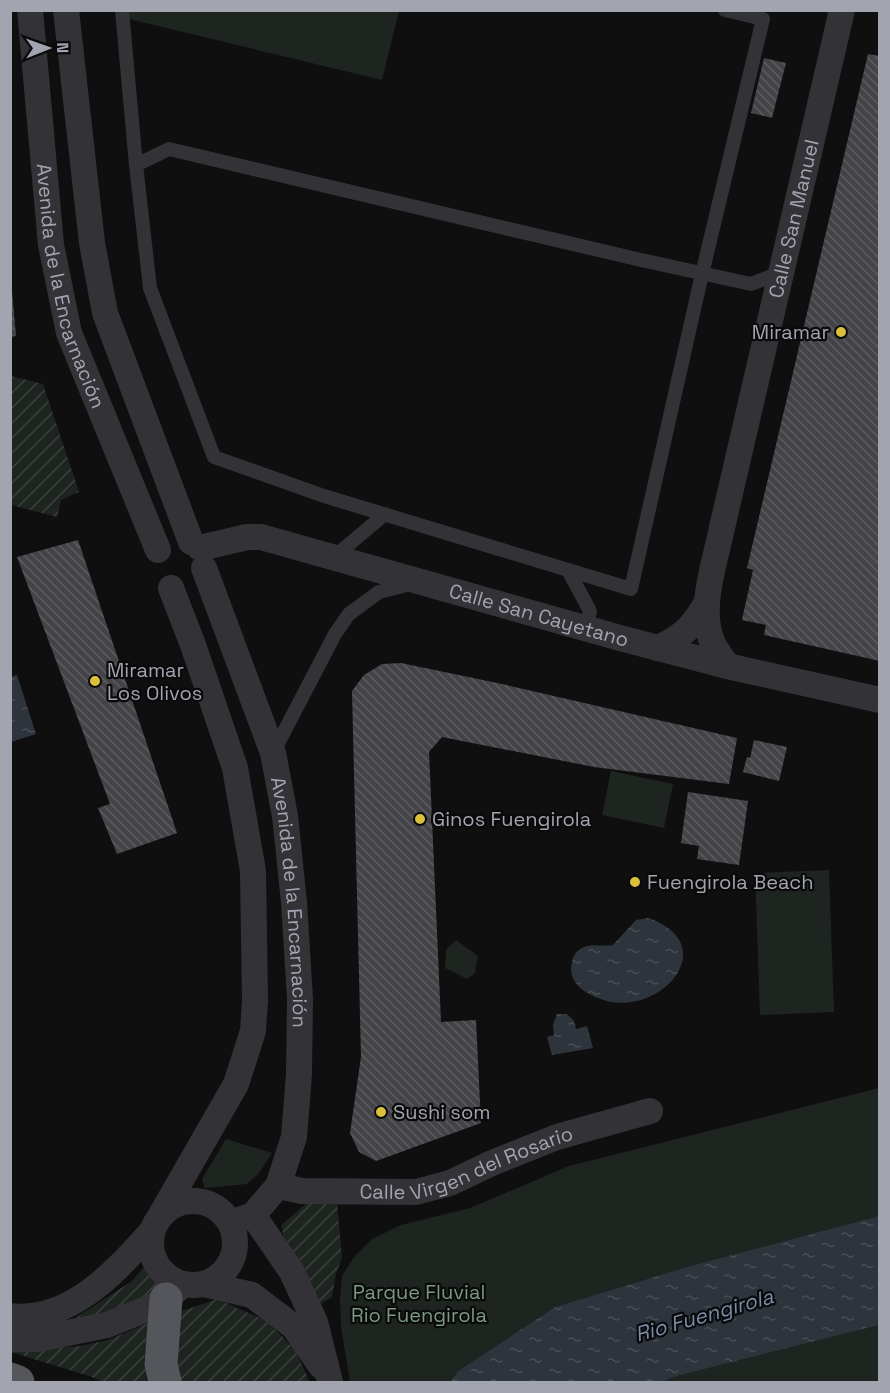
<svg xmlns="http://www.w3.org/2000/svg" width="890" height="1393" viewBox="0 0 890 1393" font-family="'Space Grotesk',sans-serif">
  <style>
    .green { fill: #1e241f }
    .garden { fill: url(#garden-furrows) }
    .water { fill: url(#water-ripples) }
    .building { fill: url(#building-back-hatch) }
    .lines { fill: none; stroke-linecap: round; stroke-linejoin: round }
    .service { stroke: #333337; stroke-width: 14 }
    .minor { stroke: #333337; stroke-width: 26 }
    .trunk { stroke: #55565c; stroke-width: 33 }
    .poi-dot { fill: #dbbf3d; stroke: #0a0a0b; stroke-width: 2 }
    .labels { text-anchor: middle; dominant-baseline: central; stroke-width: 4.5; stroke-linejoin: round; paint-order: stroke }
    .street-label { font-size: 20px; fill: #a2a4b0; stroke: #0a0a0b }
    .poi-label { font-size: 20px; fill: #a2a4b0; stroke: #0a0a0b; text-anchor: start }
    .park-label { font-size: 20px; fill: #7b9981; stroke: #0a0a0b }
    .water-label { font-size: 21px; font-style: italic; fill: #7c8ca8; stroke: #0a0a0b }
  </style>
  <defs>
    <pattern id="garden-furrows" width="10" height="10" patternUnits="userSpaceOnUse" patternTransform="scale(1.5)"><rect width="10" height="10" fill="#1e241f"/><path d="M-1 1l2-2M0 10L10 0M9 11l2-2" fill="none" stroke="#3c413d"/></pattern>
    <pattern id="water-ripples" width="26" height="14" patternUnits="userSpaceOnUse" patternTransform="scale(1.5)"><rect width="26" height="14" fill="#2e343b"/><path d="M2 4q2-2 4 0t4 0M15 11q2-2 4 0t4 0" fill="none" stroke="#494e55"/></pattern>
    <pattern id="building-back-hatch" width="6" height="6" patternUnits="userSpaceOnUse" patternTransform="scale(1.5)"><rect width="6" height="6" fill="#444448"/><path d="M-1 5l2 2M0 0l6 6M5-1l2 2" fill="none" stroke="#5c5c60"/></pattern>
  </defs>
  <rect width="100%" height="100%" fill="#0f0f10"/>
  <!-- green -->
  <g class="green">
    <polygon points="129,11 399,11 382,80 129,19"/>
    <polygon points="611,771 673,784 664,828 602,815"/>
    <polygon points="829,870 834,1012 760,1015 755,873"/>
    <polygon points="456,940 478,956 475,973 467,979 445,968 446,950"/>
    <polygon points="879,1088 879,1216 690,1266 555,1307 458,1371 450,1382 350,1382 341,1327 340,1299 342,1276 354,1257 372,1239 401,1225 470,1208 569,1166"/>
    <polygon points="226,1139 272,1153 259,1173 247,1184 205,1188 202,1179"/>
    <polygon points="879,1325 879,1382 663,1382 673,1377"/>
  </g>
  <!-- garden -->
  <g class="garden">
    <polygon points="11,376 43,384 79,492 61,500 57,517 11,505"/>
    <polygon points="337,1202 342,1258 336,1274 332,1297 319,1305 285,1243 281,1225 307,1203"/>
    <polygon points="145,1266 167,1288 112,1314 71,1321 132,1281"/>
    <polygon points="217,1299 267,1321 295,1350 310,1382 178,1382 176,1313"/>
    <polygon points="149,1319 144,1362 147,1382 103,1382 92,1377 11,1352 80,1346 108,1340 148,1323"/>
  </g>
  <!-- water -->
  <g class="water">
    <polygon points="17,675 36,734 11,742 11,677"/>
    <path d="M 648,918 C 723,944 663,1015 607,1001 C 589,996 566,984 572,962 C 573,956 576,951 582,948 C 591,943 604,947 613,945 L 636,920 Z"/>
    <polygon points="557,1014 567,1014 574,1021 576,1029 587,1026 593,1048 552,1055 547,1037 554,1035 553,1025"/>
    <polygon points="879,1216 879,1325 673,1377 663,1382 450,1382 458,1371 555,1307 690,1266"/>
  </g>
  <!-- building -->
  <g class="building">
    <polygon points="868,54 880,56 880,661 764,635 766,625 742,620 753,570 747,568"/>
    <polygon points="764,58 786,63 772,118 751,113"/>
    <polygon points="10,291 12,291 16,336 10,337"/>
    <polygon points="78,540 177,833 117,854 98,808 110,804 17,557"/>
    <polygon points="401,663 502,684 737,738 729,784 594,767 442,737 429,752 441,1022 476,1020 481,1123 376,1161 359,1152 350,1133 361,1057 352,691 364,675 382,664"/>
    <polygon points="754,740 787,747 779,781 743,772 747,757 750,758"/>
    <polygon points="688,792 748,801 739,865 697,859 699,846 681,843"/>
  </g>
  <g class="lines">
    <!-- service -->
    <g class="service">
      <polyline points="122,10 136,165 150,288 214,457 324,496 631,589 702,274 763,19 725,10"/>
      <polyline points="136,165 169,149 641,260 751,284 782,272"/>
      <polyline points="334,557 385,514"/>
      <polyline points="568,570 590,611 586,629"/>
      <polyline points="273,753 335,634 349,614 379,592 411,584"/>
    </g>
    <!-- minor -->
    <g class="minor">
      <path id="s1" d="M 30,10 L 51,245 L 69,333 L 158,550"/>
      <polyline points="66,10 92,243 105,313 191,542"/>
      <path id="s2" d="M 200,548 L 247,537 L 261,537 L 620,638 L 727,666 L 880,700"/>
      <path id="s3" d="M 204,568 L 273,753 L 285,816 L 294,902 L 300,999 L 299,1074 L 294,1137 L 278,1186 L 253,1215 L 231,1223"/>
      <path d="M 658,648 C 684,636 693,626 707,602"/>
      <path id="s4" d="M 727,666 C 723,659 718,653 714,646 C 697,611 714,567 721,532 L 842,10"/>
      <path id="s5" d="M 278,1186 L 302,1191 L 416,1192 L 450,1183 L 492,1163 L 557,1137 L 650,1111"/>
      <circle cx="193" cy="1243" r="42"/>
      <polyline points="162,1213 236,1084 253,1031 255,1000 253,871 235,768 193,645 171,588"/>
      <polyline points="253,1215 292,1272 315,1322 330,1382"/>
      <polyline points="204,1284 252,1295 294,1327 321,1366"/>
      <path d="M 10,1316 C 70,1323 115,1272 151,1232"/>
      <polyline points="10,1339 38,1339 107,1325 147,1309 166,1299 177,1290"/>
    </g>
    <!-- trunk -->
    <g class="trunk">
      <polyline points="10,1379 18,1382"/>
      <polyline points="165,1382 161,1364 166,1299"/>
    </g>
  </g>
  <!-- markers -->
  <g class="poi-dot">
    <circle cx="841" cy="332" r="6"/>
    <circle cx="95" cy="681" r="6"/>
    <circle cx="420" cy="819" r="6"/>
    <circle cx="635" cy="882" r="6"/>
    <circle cx="381" cy="1112" r="6"/>
  </g>
  <g class="labels">
    <!-- street labels -->
    <g class="street-label">
      <text stroke="none"><textPath href="#s4" startOffset="462">Calle San Manuel</textPath></text>
      <text stroke="none"><textPath href="#s1" startOffset="280">Avenida de la Encarnación</textPath></text>
      <text stroke="none"><textPath href="#s2" startOffset="351">Calle San Cayetano</textPath></text>
      <text stroke="none"><textPath href="#s3" startOffset="348">Avenida de la Encarnación</textPath></text>
      <text stroke="none"><textPath href="#s5" startOffset="194">Calle Virgen del Rosario</textPath></text>
    </g>
    <!-- poi labels -->
    <g class="poi-label">
      <text x="829" y="332" text-anchor="end">Miramar</text>
      <text x="107" y="670">Miramar<tspan x="107" dy="23">Los Olivos</tspan></text>
      <text x="432" y="819">Ginos Fuengirola</text>
      <text x="647" y="882">Fuengirola Beach</text>
      <text x="393" y="1112">Sushi som</text>
    </g>
    <!-- park labels -->
    <g class="park-label">
      <text x="419" y="1292">Parque Fluvial<tspan x="419" dy="23">Rio Fuengirola</tspan></text>
    </g>
    <!-- water labels -->
    <g class="water-label">
      <text transform="translate(704 1315) rotate(-16)">Rio Fuengirola</text>
    </g>
  </g>
  <!-- border -->
  <rect width="890" height="1393" fill="none" stroke="#a2a4b0" stroke-width="24"/>
  <!-- north arrow -->
  <g transform="translate(48 48) rotate(89)" stroke="#0a0a0b" stroke-width="4.5" paint-order="stroke">
  <path d="M0-4.5L10 22L0 15L-10 22Z" fill="#a2a4b0"/>
  <text y="-9" font-size="16" font-weight="bold" text-anchor="middle" fill="#a2a4b0">N</text>
  </g>
</svg>
